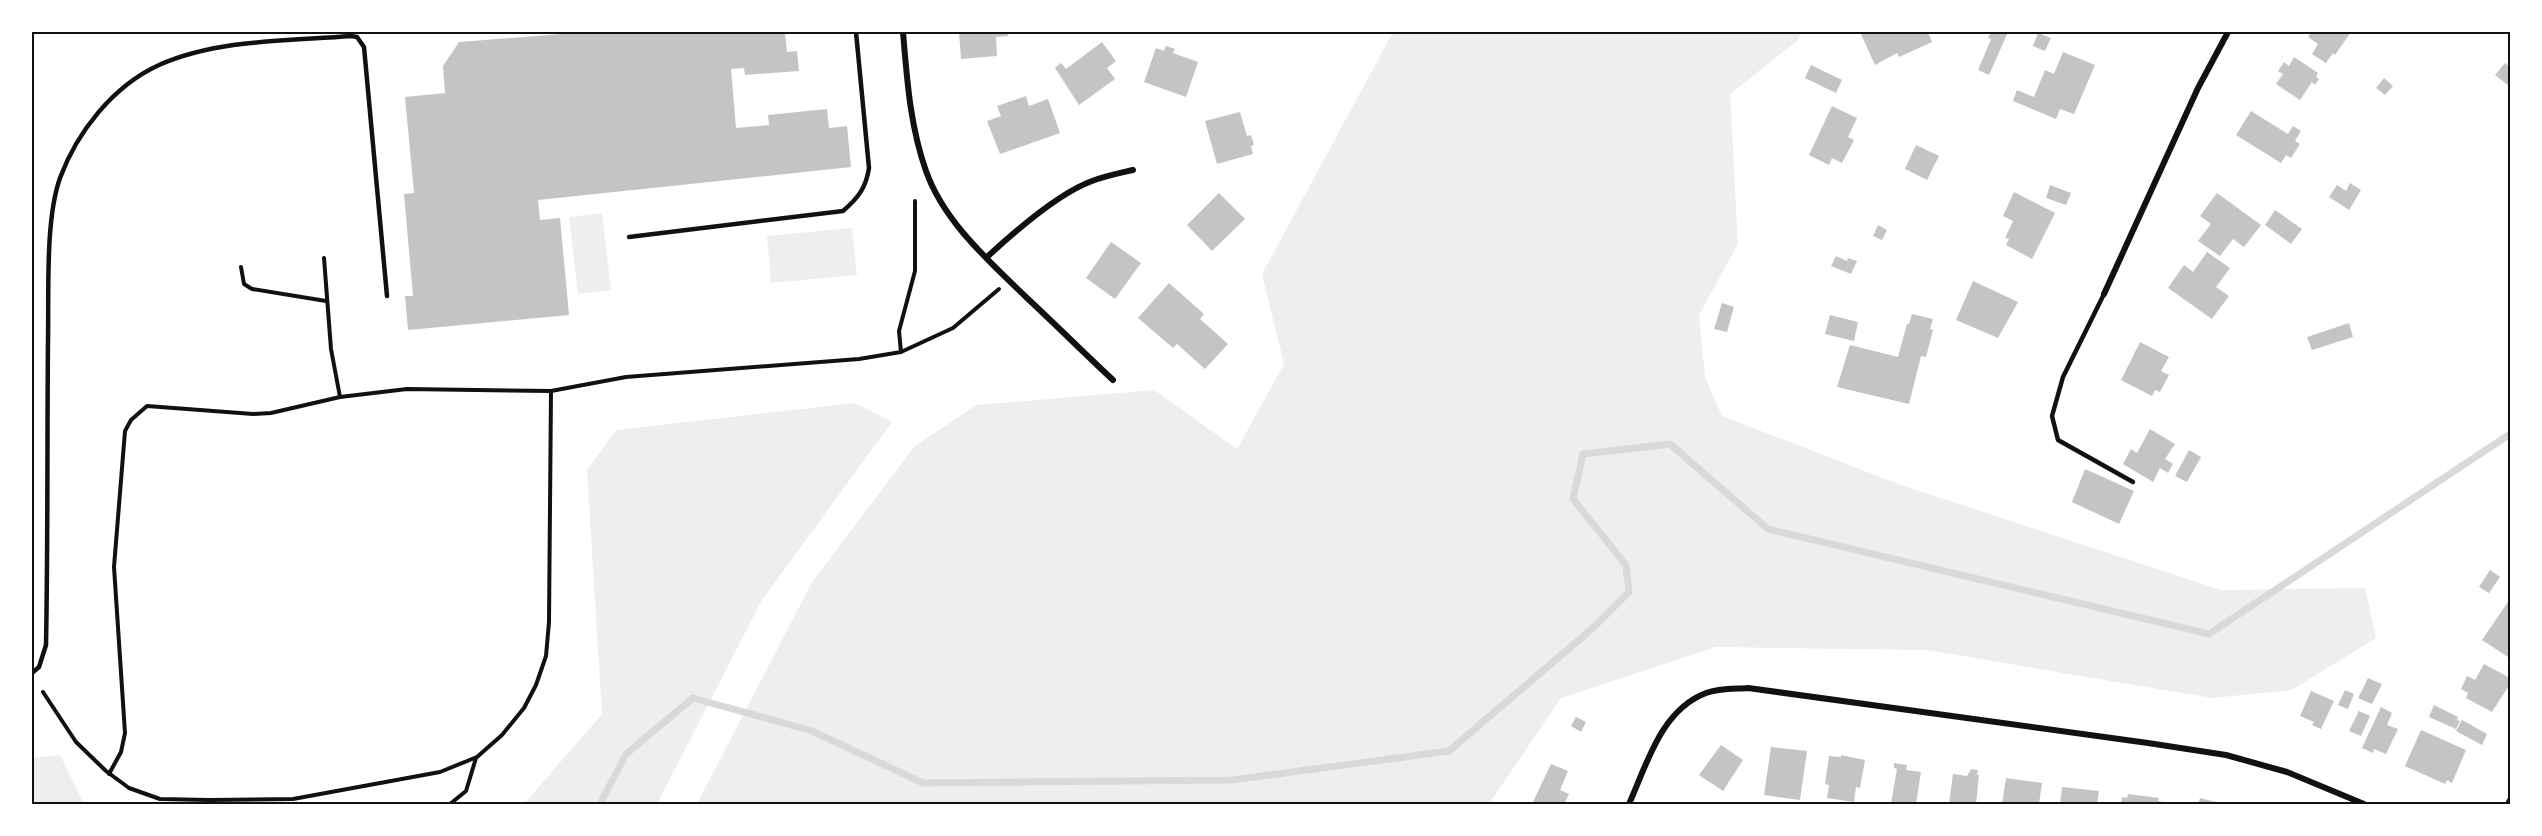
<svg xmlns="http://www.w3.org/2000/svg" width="2542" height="836" viewBox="0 0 2542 836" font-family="'PT Sans Narrow',sans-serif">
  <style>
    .green { fill: #eee }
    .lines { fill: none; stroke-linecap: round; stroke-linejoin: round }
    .stream { stroke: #d9d9d9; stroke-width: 7 }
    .building { fill: #c4c4c4 }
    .path { stroke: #111; stroke-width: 4 }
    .service { stroke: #111; stroke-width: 4.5 }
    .minor { stroke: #111; stroke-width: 6 }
    .neatline { fill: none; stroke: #111; stroke-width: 2 }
  </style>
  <rect width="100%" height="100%" fill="#fff"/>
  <!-- green -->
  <g class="green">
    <polygon points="1393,32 1803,32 1798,40 1730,94 1738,244 1699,315 1705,377 1722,416 1901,485 2221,590 2365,588 2376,638 2292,690 2212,698 1927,650 1716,647 1561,698 1489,804 697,804 812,582 915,446 976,405 1154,390 1237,449 1284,364 1262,274"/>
    <polygon points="602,213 611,290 578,294 569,217"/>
    <polygon points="852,228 857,275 771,283 767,236"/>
    <polygon points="855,403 892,422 762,600 657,804 524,804 602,714 587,470 616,430"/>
    <polygon points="60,755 84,804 32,804 32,758"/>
  </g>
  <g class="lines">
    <!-- stream -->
    <polyline class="stream" points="600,804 626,754 693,698 812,731 923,783 1232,780 1449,751 1594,627 1629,592 1626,565 1573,499 1583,454 1670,444 1768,529 2209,634 2510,434"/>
  </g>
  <!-- building -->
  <g class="building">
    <polygon points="586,32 785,32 787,52 797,51 799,71 745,75 744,68 731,69 736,128 769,125 768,115 827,109 829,128 847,126 851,167 538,200 540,220 560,218 569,315 408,330 405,296 413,296 404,194 414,193 405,97 445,93 443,66 459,42"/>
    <polygon points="959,32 1008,32 1008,36 996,37 997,56 961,59"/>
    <polygon points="1860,32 1928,32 1932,42 1899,57 1897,53 1875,65"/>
    <polygon points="1991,32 2008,32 1989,75 1978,70 1991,39 1988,38"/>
    <polygon points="2311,32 2351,32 2335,55 2333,53 2326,63 2312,54 2318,44 2308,37"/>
    <polygon points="2038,33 2051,38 2045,51 2033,46"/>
    <polygon points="1102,42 1116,61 1107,68 1115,79 1079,105 1055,68 1061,63 1066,69"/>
    <polygon points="1166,46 1175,49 1173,53 1198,62 1186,97 1144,82 1156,48 1164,51"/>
    <polygon points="2063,52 2095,65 2074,114 2060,109 2056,119 2013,101 2017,90 2034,97 2045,70 2054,74"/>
    <polygon points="2294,57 2318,73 2316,77 2319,79 2315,85 2312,82 2300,100 2276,84 2283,74 2278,71 2284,62 2289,66"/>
    <polygon points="2505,63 2510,67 2509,86 2495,75"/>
    <polygon points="1811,65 1842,80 1836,93 1805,78"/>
    <polygon points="2384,78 2393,86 2385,95 2376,88"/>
    <polygon points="1026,96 1029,106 1048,99 1060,133 1000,154 987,121 1001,116 997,106"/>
    <polygon points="1832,106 1857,118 1848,137 1854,140 1842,163 1832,158 1829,165 1809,155"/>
    <polygon points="2251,111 2288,134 2293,126 2301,131 2295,141 2300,144 2291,158 2286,155 2281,163 2236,135"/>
    <polygon points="1240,112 1247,136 1251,135 1254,145 1251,146 1253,154 1217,164 1205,121"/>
    <polygon points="1916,145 1939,156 1927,180 1905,169"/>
    <polygon points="2350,183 2361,190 2349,210 2329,197 2337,185 2346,191"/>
    <polygon points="2050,185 2071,193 2066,205 2046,198"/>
    <polygon points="2014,192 2055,213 2032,259 2006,245 2009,239 2005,238 2013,221 2003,216"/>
    <polygon points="1219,193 1245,219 1212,251 1187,225"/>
    <polygon points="2217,193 2261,225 2244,247 2233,239 2220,256 2198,241 2211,224 2200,216"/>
    <polygon points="2275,210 2302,229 2291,244 2265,225"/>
    <polygon points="1878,225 1887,230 1882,240 1873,236"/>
    <polygon points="1111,242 1141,263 1115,299 1086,278"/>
    <polygon points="2207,252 2230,268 2216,287 2229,296 2212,319 2168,288 2184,265 2193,272"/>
    <polygon points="1836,256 1847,261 1848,258 1857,261 1851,274 1831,266"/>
    <polygon points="1973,281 2018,302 1998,338 1956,320"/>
    <polygon points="1169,283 1204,314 1200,319 1228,344 1205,369 1177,344 1173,348 1138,318"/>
    <polygon points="1722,303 1734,307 1727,332 1714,329"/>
    <polygon points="1912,314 1933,319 1930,329 1933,330 1926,357 1921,356 1909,404 1837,387 1850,345 1898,357 1907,324 1909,324"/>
    <polygon points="1830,315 1858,322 1854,341 1825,334"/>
    <polygon points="2349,323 2353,337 2312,350 2307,337"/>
    <polygon points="2140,342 2169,357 2161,371 2169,375 2160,392 2155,390 2152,396 2121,380"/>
    <polygon points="2150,429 2175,444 2165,459 2173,464 2168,473 2160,468 2153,482 2123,464 2131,449 2137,453"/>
    <polygon points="2189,450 2201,457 2187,482 2175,476"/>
    <polygon points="2085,469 2134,491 2119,524 2072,502"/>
    <polygon points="2490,570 2500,577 2489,593 2479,587"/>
    <polygon points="2510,599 2510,653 2508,657 2482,640"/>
    <polygon points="2484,664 2510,678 2510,684 2492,712 2466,698 2468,693 2461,689 2467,676 2475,680"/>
    <polygon points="2368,678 2382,684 2372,704 2358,698"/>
    <polygon points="2345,690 2354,694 2348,709 2338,705"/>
    <polygon points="2311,691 2334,701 2321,729 2312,725 2314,722 2300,716"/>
    <polygon points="2434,705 2458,717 2457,720 2460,721 2456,729 2429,717"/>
    <polygon points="2381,707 2392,713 2387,725 2398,729 2386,754 2374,749 2373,753 2362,748"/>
    <polygon points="2359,711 2370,716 2361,736 2349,731"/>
    <polygon points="1576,717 1586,722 1581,732 1571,726"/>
    <polygon points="2462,720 2487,734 2482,745 2456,731"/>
    <polygon points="2421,730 2466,750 2452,783 2447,780 2445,784 2405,766"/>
    <polygon points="1721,745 1743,760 1723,791 1699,775"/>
    <polygon points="1771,747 1807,751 1800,800 1764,795"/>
    <polygon points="1841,755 1865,760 1860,788 1856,787 1854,802 1827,798 1829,785 1825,784 1829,756 1841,757"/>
    <polygon points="1894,763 1907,765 1906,770 1921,772 1916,804 1891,804 1897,769 1894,768"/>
    <polygon points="1551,764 1568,771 1560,790 1569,794 1564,804 1532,804"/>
    <polygon points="1971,769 1978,770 1977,775 1979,775 1976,804 1949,804 1953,774 1967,776"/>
    <polygon points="2006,778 2042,783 2039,804 2002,804"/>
    <polygon points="2062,787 2099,791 2097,804 2060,804"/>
    <polygon points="2128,794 2159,798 2158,801 2175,804 2121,804 2122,797 2127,798"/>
    <polygon points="2200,798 2223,804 2198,804"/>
  </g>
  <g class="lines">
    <!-- path -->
    <g class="path">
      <polyline points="324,258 331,349 340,397"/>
      <polyline points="241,267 244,284 252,289 326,301"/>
      <polyline points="901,352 953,328 999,289"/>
      <polyline points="43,692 76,742 106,771 129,788 160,799 209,800 293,799 440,772 477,757 502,735 524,708 536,685 546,656 549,622 551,391 626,377 859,359 901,352 899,331 915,271 915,201"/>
      <polyline points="109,774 121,752 125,733 114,567 125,431 131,420 147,406 253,414 271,413 340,397 407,389 551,391"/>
      <polyline points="450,804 466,791 476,758"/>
    </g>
    <!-- service -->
    <g class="service">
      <path d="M 629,237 L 843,211 C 858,198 866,188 869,168 L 856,32"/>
      <polyline points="2104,294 2063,377 2052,416 2058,440 2133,482"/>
      <path d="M 32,673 L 39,667 L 46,645 C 48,543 47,442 48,341 C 49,295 45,220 60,178 C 77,132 113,86 159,65 C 218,39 288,41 351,36 L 357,37 L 364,47 L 387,296"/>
    </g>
    <!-- minor -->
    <g class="minor">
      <path d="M 903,32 C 907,79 910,126 926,171 C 944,222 989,261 1027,298 C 1056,325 1084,353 1113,380"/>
      <path d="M 987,257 C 1013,233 1059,193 1092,181 C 1105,176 1120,173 1133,170"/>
      <polyline points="2104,294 2198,88 2228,32"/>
      <path d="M 1629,804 C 1647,764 1661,710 1706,693 C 1719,688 1735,689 1748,688 L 2148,743 L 2226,755 L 2287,772 L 2364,804"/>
      <polyline points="2508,804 2510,800"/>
    </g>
  </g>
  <!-- border -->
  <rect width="2542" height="836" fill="none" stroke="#ffffff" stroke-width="66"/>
  <rect x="33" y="33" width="2476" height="770" class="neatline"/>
</svg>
